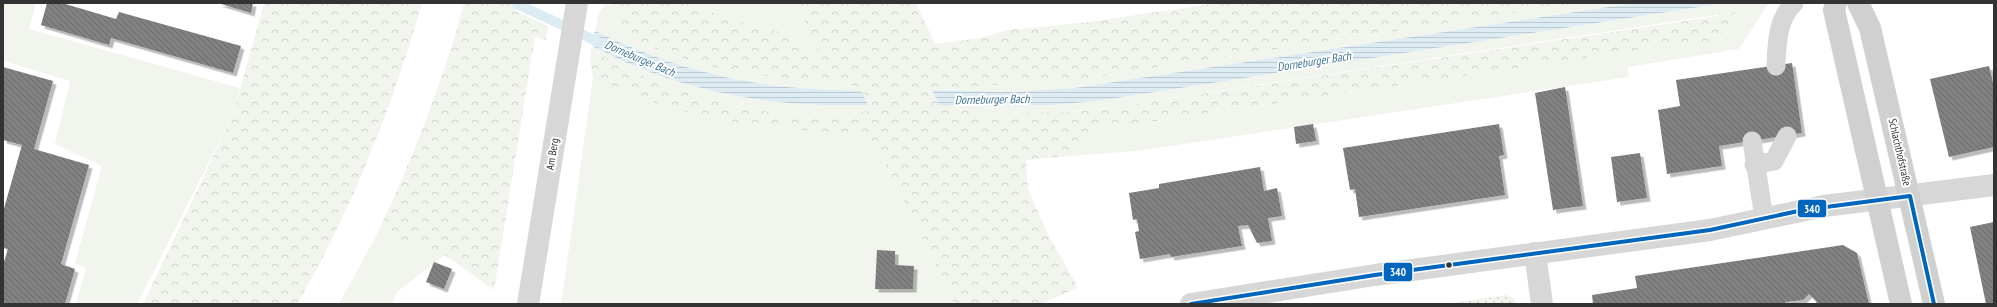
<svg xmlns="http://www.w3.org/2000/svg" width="1997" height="307" viewBox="0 0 1997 307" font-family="'PT Sans Narrow',sans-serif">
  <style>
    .green { fill: #f1f5ed }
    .forest { fill: url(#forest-crowns) }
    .park { fill: url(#park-dots) }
    .water { fill: url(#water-rules) }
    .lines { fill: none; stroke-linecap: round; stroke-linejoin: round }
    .stream { stroke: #ddebf3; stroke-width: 10 }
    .building { fill: url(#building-back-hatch); filter: url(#shadow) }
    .service { stroke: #d7d7d7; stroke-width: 19 }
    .minor { stroke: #d7d7d7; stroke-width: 22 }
    .secondary { stroke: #d0d0d0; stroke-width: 22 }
    .bus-1-casing { stroke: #fff; stroke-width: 7 }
    .bus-1 { stroke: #0065bd; stroke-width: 4 }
    .bus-dot { fill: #333; stroke: #fff; stroke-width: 1.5 }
    .labels { text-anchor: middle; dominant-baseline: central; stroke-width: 4; stroke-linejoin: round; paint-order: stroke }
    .street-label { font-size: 11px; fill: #333; stroke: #fff }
    .water-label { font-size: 12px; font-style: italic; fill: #3f7597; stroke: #fff }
    .line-badge { stroke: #fff; stroke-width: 1.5 }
    .badge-label { font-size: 11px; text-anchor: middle; font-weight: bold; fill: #fff }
  </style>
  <defs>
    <pattern id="forest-crowns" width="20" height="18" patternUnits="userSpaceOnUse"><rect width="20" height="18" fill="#f1f5ed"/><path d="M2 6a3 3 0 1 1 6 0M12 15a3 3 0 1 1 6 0" fill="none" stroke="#cfd2cc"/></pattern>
    <pattern id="park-dots" width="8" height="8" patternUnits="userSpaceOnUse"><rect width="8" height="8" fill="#f1f5ed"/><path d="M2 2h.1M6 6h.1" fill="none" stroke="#cfd2cc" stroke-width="1.8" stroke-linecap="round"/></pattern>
    <pattern id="water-rules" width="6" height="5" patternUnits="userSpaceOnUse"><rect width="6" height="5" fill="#ddebf3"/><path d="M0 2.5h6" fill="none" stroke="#becad1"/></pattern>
    <pattern id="building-back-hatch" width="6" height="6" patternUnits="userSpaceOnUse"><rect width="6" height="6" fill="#818181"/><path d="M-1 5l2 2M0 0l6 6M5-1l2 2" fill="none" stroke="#6a6a6a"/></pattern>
    <filter id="shadow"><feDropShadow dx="3.5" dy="3.5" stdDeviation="0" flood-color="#0004"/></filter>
  </defs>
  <rect width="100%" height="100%" fill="#fff"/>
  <!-- green -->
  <g class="green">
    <polygon points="3,3 36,3 29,29 240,88 233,115 137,304 76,304 86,268 75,263 102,166 55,144 70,81 3,61"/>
    <polygon points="688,3 797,3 824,62 730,19"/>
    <polygon points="1578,3 1635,3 1075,88 1014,92 932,90 972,89 971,86 1069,81"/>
    <path d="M 1725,3 L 1769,3 L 1739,49 L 1628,67 L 1629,77 L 1137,151 L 1071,156 L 1095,130 L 1653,48 C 1670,46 1707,46 1722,38 C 1732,33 1736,22 1736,12 L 1107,108 C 1066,113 1024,116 982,114 C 968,113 954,109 940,106 L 1052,105 L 1097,101 Z"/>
    <path d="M 606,4 L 626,14 L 618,34 C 649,47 681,59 714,67 C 762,78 811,79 859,87 L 861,91 C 825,89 787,89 751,82 C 696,73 645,55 595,31 L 598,14 Z"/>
    <path d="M 592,46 C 680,92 770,108 868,105 L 871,111 C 771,126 678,98 591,50 Z"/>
    <polygon points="593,78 642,99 714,120 855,136 881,156 955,304 561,304"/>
    <polygon points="377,234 445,255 397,292 392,304 339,304"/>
  </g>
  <!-- forest -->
  <g class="forest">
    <path d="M 264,3 L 422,3 C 392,107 352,210 297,304 L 143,304 L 233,115 Z"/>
    <path d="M 464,3 L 517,3 L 515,11 L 548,26 L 546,40 L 535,37 L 494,290 L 445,255 L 377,234 C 412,160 443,83 464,3 Z"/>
    <path d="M 610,3 L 688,3 L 730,19 L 792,35 L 823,62 L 797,3 L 916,3 L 935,44 L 980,38 L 1008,30 L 1089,22 L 1217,3 L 1578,3 L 1069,81 L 972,86 L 972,89 L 932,90 L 940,106 L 979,108 L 981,114 L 1073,112 L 1107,108 L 1718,16 L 1718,14 L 1736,12 C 1738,50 1680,45 1653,48 L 1095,130 L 1071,156 L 1026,160 L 1028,190 L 1050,238 L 1078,287 L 1042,304 L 955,304 L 881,156 L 855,136 L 714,120 L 642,99 L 593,78 L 590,59 L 591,50 C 678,98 771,126 870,111 L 859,87 C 811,79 762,78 714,67 C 681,59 649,47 618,34 L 625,14 L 610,6 Z"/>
  </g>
  <!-- park -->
  <polygon class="park" points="1506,295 1512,297 1518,304 1446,304"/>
  <!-- water -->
  <g class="water">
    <polygon points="1635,3 1725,3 1097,101 1052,105 940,106 932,90 1014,92 1075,88"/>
    <path d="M 595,31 C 645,55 696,73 751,82 C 787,89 825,89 861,91 L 868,105 C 770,108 680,92 592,46 Z"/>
  </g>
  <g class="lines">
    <!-- stream -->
    <polyline class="stream" points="517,4 605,45"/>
  </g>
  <!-- building -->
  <g class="building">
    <polygon points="47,3 62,3 116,19 119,12 241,46 233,73 111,38 109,45 41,25"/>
    <polygon points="218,3 253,3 251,13"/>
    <polygon points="1792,63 1802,133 1719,146 1722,166 1667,174 1658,110 1680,106 1676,80"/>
    <polygon points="1989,66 1994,87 1994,147 1949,157 1930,79"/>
    <polygon points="3,67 53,81 34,149 89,165 61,264 75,269 65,304 3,304 3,265 8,249 3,248 3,212 22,145 3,140"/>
    <polygon points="1565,87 1583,206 1553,210 1535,93"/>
    <polygon points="1313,124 1316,141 1296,144 1294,127"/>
    <polygon points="1499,124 1504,155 1499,156 1505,195 1359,217 1355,189 1350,190 1343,148"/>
    <polygon points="1640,153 1647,198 1617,202 1611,157"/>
    <polygon points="1260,167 1264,191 1277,188 1282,216 1268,218 1272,241 1257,243 1248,225 1238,226 1242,246 1171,257 1170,254 1140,259 1135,232 1139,231 1137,219 1133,220 1129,193 1159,188 1159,184"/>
    <polygon points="1994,222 1994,304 1986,304 1970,227"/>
    <polygon points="1843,245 1857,253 1869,304 1817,304 1816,301 1809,294 1803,300 1785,302 1785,304 1593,304 1592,295 1637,288 1635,276"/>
    <polygon points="877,250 895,251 895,265 914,266 913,289 875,289"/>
    <polygon points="434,262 452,269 444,289 426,282"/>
  </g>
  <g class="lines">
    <!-- service -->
    <g class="service">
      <path d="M 1776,66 C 1777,43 1777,20 1794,3"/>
      <polyline points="1752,141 1764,218"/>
      <polyline points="1754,165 1774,161 1787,136"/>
    </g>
    <!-- minor -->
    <g class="minor">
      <polyline points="1535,253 1542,304"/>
      <polyline points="528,304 577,3"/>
      <polyline points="1191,304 1375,275 1710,230 1824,206 1994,185"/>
    </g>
    <!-- secondary -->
    <g class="secondary">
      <polyline points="1836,3 1834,10 1901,304"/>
      <polyline points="1858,3 1870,28 1934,304"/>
    </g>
    <defs>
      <polyline id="bus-1" points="1191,304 1375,275 1710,230 1803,210 1910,196 1934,304"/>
    </defs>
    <!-- bus-1 casing -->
    <use href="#bus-1" class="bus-1-casing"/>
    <!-- bus-1 -->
    <use href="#bus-1" class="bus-1"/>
  </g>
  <!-- markers -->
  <circle class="bus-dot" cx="1449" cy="265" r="3.5"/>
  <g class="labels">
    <!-- street labels -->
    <g class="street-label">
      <text transform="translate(1900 152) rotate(77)">Schlachthofstraße</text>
      <text transform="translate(552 154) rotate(-81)">Am Berg</text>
    </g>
    <!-- water labels -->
    <g class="water-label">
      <text transform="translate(640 58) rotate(23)">Dorneburger Bach</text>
      <text transform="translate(1314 61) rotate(-9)">Dorneburger Bach</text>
      <text transform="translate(992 99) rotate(-1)">Dorneburger Bach</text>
    </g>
  </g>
  <g class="line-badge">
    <rect x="1797" y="199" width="30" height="19" rx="4" fill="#0065bd"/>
    <rect x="1383" y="262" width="30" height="20" rx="4" fill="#0065bd"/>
  </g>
  <g class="badge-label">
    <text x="1812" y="213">340</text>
    <text x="1398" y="276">340</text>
  </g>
  <!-- border -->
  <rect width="1997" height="307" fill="none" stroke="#333333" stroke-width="8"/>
</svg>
